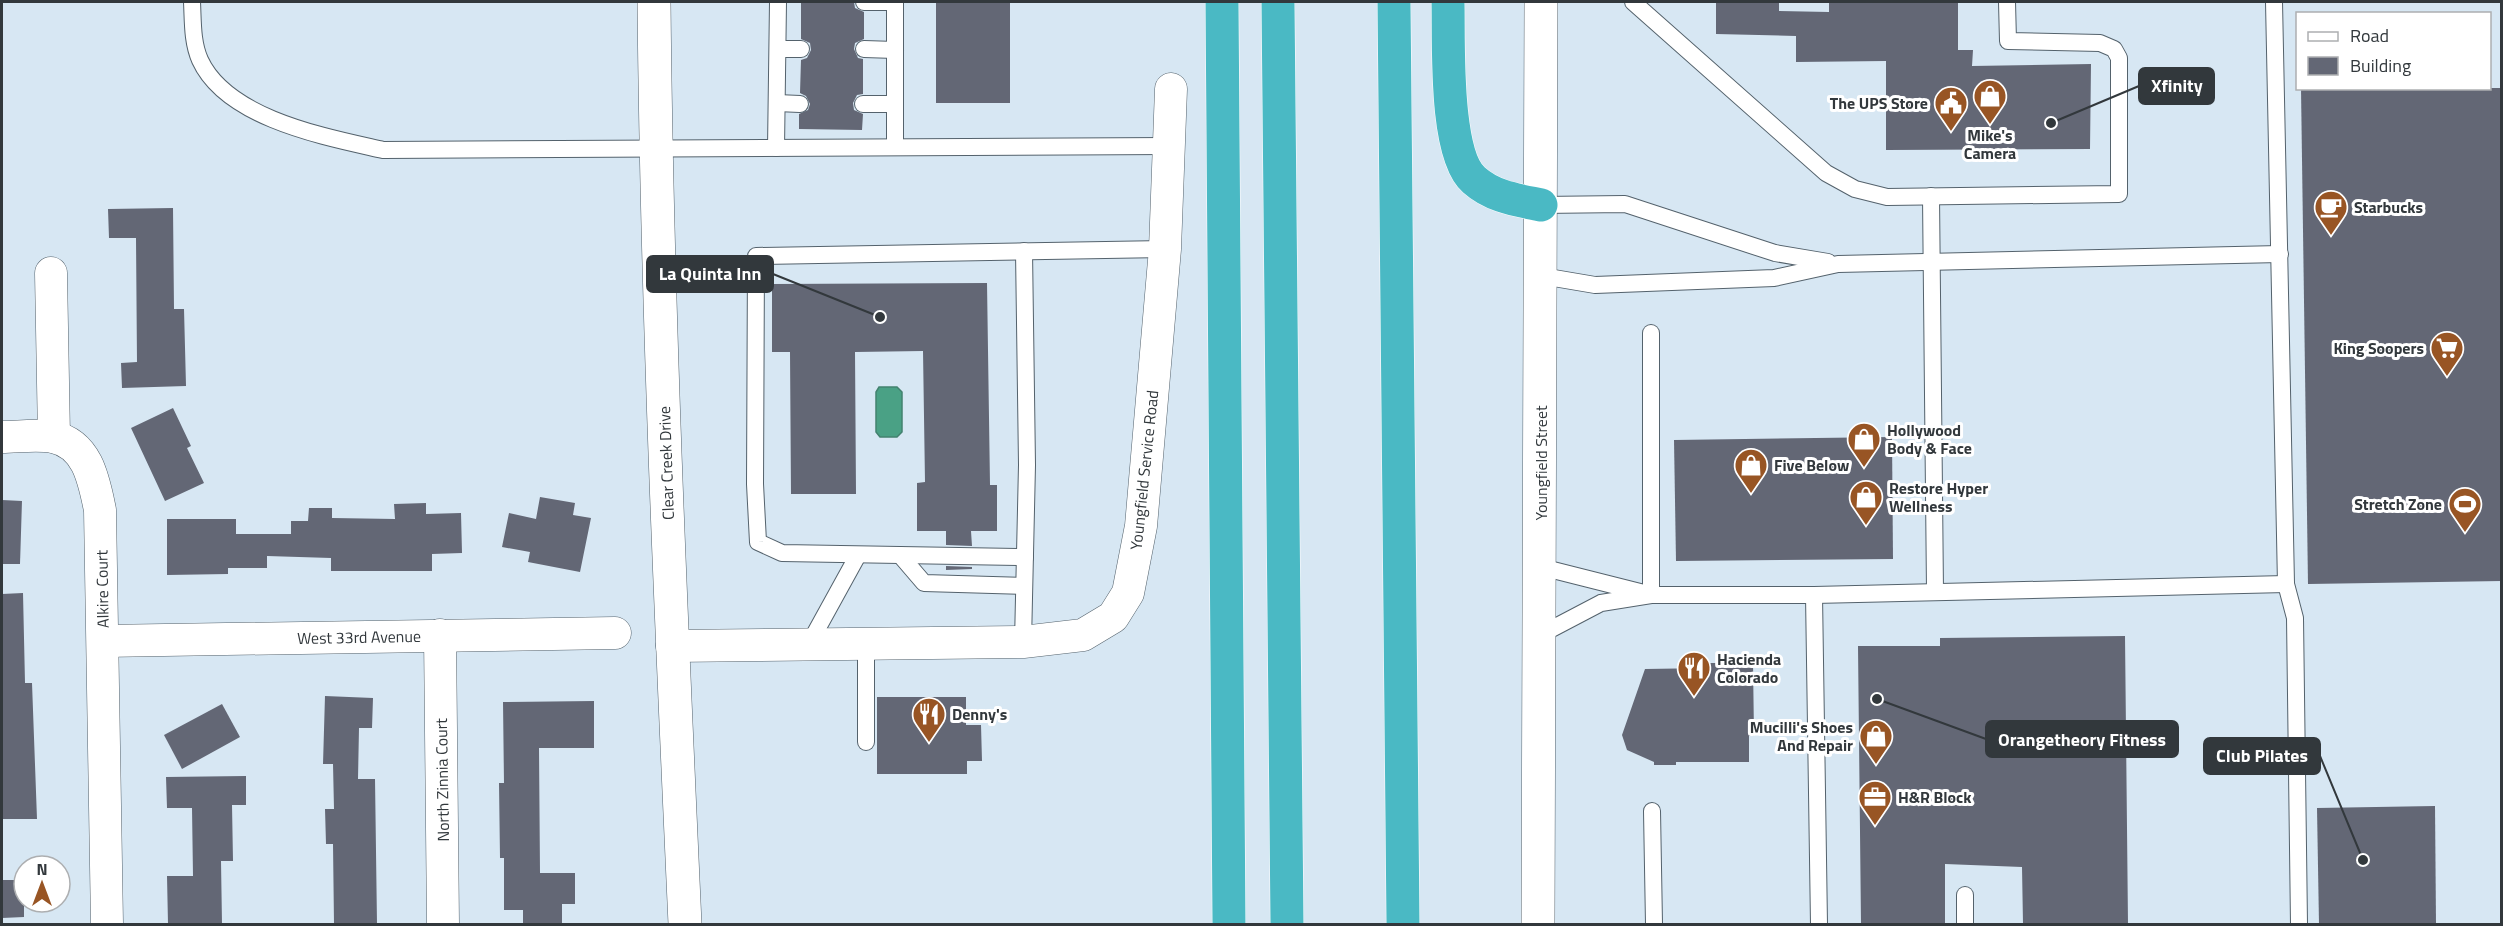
<svg xmlns="http://www.w3.org/2000/svg" width="2503" height="926" viewBox="0 0 2503 926" font-family="'Titillium Web',sans-serif">
  <style>
    .water { fill: #4aa185; stroke: #43826f; stroke-width: 1.5 }
    .building { fill: #636775 }
    .lines { fill: none; stroke-linecap: round; stroke-linejoin: round }
    .lane-casing { stroke: #54626c; stroke-width: 18 }
    .street-casing { stroke: #54626c; stroke-width: 33 }
    .secondary-casing { stroke: #54626c; stroke-width: 34 }
    .highway-casing { stroke: #fff; stroke-width: 34 }
    .lane { stroke: #fff; stroke-width: 16 }
    .street { stroke: #fff; stroke-width: 32 }
    .secondary { stroke: #fff; stroke-width: 33 }
    .highway { stroke: #4ab9c4; stroke-width: 33 }
    .labels { text-anchor: middle; dominant-baseline: central; stroke-width: 6; stroke-linejoin: round; paint-order: stroke }
    .poi-label { font-size: 16px; font-weight: bold; fill: #32383c; stroke: #fff; text-anchor: start }
    .street-label { font-size: 16px; fill: #32383c; stroke: #fff }
    .leader { fill: none; stroke: #32383c; stroke-width: 2 }
    .callout-dot { fill: #32383c; stroke: #fff; stroke-width: 2 }
    .callout { fill: #32383c; stroke: #32383c; stroke-width: 2 }
    .callout-label { font-size: 18px; text-anchor: middle; font-weight: bold; fill: #fff }
  </style>
  <rect width="100%" height="100%" fill="#d7e7f3"/>
  <!-- water -->
  <polygon class="water" points="879,387 897,387 902,392 902,432 897,437 880,437 876,432 876,392"/>
  <!-- building -->
  <g class="building">
    <polygon points="801,2 854,2 855,8 864,12 864,39 855,43 854,49 858,58 863,59 863,94 857,95 853,103 854,110 863,114 862,130 799,129 799,114 808,110 810,104 806,96 800,93 801,60 807,58 811,50 810,43 801,39"/>
    <rect x="936" y="2" width="74" height="101"/>
    <polygon points="1716,2 1779,2 1779,11 1829,12 1829,2 1958,2 1958,50 1973,50 1972,66 2091,64 2090,149 1886,150 1886,61 1796,62 1796,36 1716,34"/>
    <polygon points="2301,88 2502,88 2502,581 2308,584"/>
    <polygon points="173,208 174,309 184,309 186,386 122,388 121,363 137,362 136,238 109,238 108,209"/>
    <polygon points="987,283 990,485 997,485 997,531 971,531 972,546 946,545 946,531 917,531 917,483 925,482 923,351 855,352 856,494 791,494 790,352 772,352 772,284"/>
    <polygon points="173,408 191,446 187,448 204,483 165,501 131,428"/>
    <polygon points="1892,437 1893,559 1676,561 1674,440"/>
    <polygon points="540,497 575,503 573,515 591,518 580,572 528,562 530,552 502,547 509,513 536,519"/>
    <polygon points="2,500 22,501 20,564 2,564"/>
    <polygon points="426,503 426,514 461,513 462,553 432,554 432,571 331,571 331,558 267,556 267,568 228,568 228,574 167,575 167,519 236,519 236,534 291,534 291,521 308,521 309,508 332,508 332,518 395,519 394,504"/>
    <polygon points="946,566 972,567 972,569 946,570"/>
    <polygon points="23,593 25,683 32,683 37,819 2,819 2,594"/>
    <polygon points="2125,636 2128,924 2023,924 2022,867 1945,864 1945,924 1861,924 1858,646 1940,646 1940,638"/>
    <polygon points="1709,663 1753,663 1754,736 1749,736 1749,762 1676,762 1676,765 1654,765 1654,762 1627,750 1622,735 1645,669 1709,668"/>
    <polygon points="325,696 373,698 372,728 359,728 358,779 375,779 377,924 334,924 333,844 326,844 325,809 334,809 333,764 323,764"/>
    <polygon points="877,697 966,697 966,725 981,725 982,761 967,761 967,774 877,774"/>
    <polygon points="594,701 594,748 539,748 540,873 575,873 575,904 562,904 562,924 523,924 523,910 504,910 504,858 500,858 499,783 504,783 503,702"/>
    <polygon points="222,704 240,737 182,769 164,735"/>
    <polygon points="246,776 246,805 232,805 233,861 221,861 222,924 168,924 167,876 193,876 192,808 167,808 166,777"/>
    <polygon points="2435,806 2436,924 2319,924 2317,808"/>
    <polygon points="2,880 24,880 24,917 2,918"/>
  </g>
  <g class="lines">
    <defs>
      <g id="lane">
        <path d="M 192,2 C 193,21 192,42 200,60 C 227,119 326,137 383,150 L 1170,146"/>
        <polyline points="864,2 895,2"/>
        <polyline points="1633,2 1826,173 1855,189 1887,197 2119,194 2119,58 2114,49 2100,43 2008,41 2007,2"/>
        <polyline points="2274,2 2286,584 2295,618 2299,924"/>
        <polyline points="778,49 801,49"/>
        <polyline points="864,49 895,50"/>
        <polyline points="777,103 800,104"/>
        <polyline points="863,104 895,104"/>
        <polyline points="895,147 895,2"/>
        <polyline points="776,148 778,2"/>
        <polyline points="1931,196 1935,591"/>
        <polyline points="1541,205 1625,204 1775,253 1828,262"/>
        <polyline points="1542,276 1595,285 1774,278 1838,264 2280,254"/>
        <polyline points="1651,333 1651,595"/>
        <polyline points="900,555 924,583 1024,586"/>
        <polyline points="1025,557 782,553 758,542 755,484 756,256 1165,249"/>
        <polyline points="1541,567 1648,594"/>
        <polyline points="1814,595 1819,924"/>
        <polyline points="1540,635 1601,603 1651,595 1814,595 2286,584"/>
        <polyline points="1023,642 1027,465 1024,251"/>
        <polyline points="809,644 858,555"/>
        <polyline points="866,644 866,742"/>
        <polyline points="1652,811 1654,924"/>
        <polyline points="1965,895 1965,924"/>
      </g>
      <g id="street">
        <polyline points="51,273 54,437"/>
        <path d="M 2,437 C 18,437 37,434 53,437 C 88,444 94,481 100,510 L 107,924"/>
        <polyline points="440,635 443,924"/>
        <polyline points="103,641 615,633"/>
        <polyline points="672,646 1023,642 1083,635 1113,617 1128,593 1141,526 1165,249 1171,89"/>
      </g>
      <g id="secondary">
        <path d="M 654,2 C 657,309 671,617 685,924"/>
        <polyline points="1538,924 1541,2"/>
      </g>
      <g id="highway">
        <polyline points="1222,2 1229,924"/>
        <polyline points="1278,2 1287,924"/>
        <polyline points="1394,2 1403,924"/>
        <path d="M 1448,2 C 1449,41 1444,154 1474,180 C 1493,197 1517,200 1541,205"/>
      </g>
    </defs>
    <!-- lane casing -->
    <use href="#lane" class="lane-casing"/>
    <!-- street casing -->
    <use href="#street" class="street-casing"/>
    <!-- secondary casing -->
    <use href="#secondary" class="secondary-casing"/>
    <!-- highway casing -->
    <use href="#highway" class="highway-casing"/>
    <!-- lane -->
    <use href="#lane" class="lane"/>
    <!-- street -->
    <use href="#street" class="street"/>
    <!-- secondary -->
    <use href="#secondary" class="secondary"/>
    <!-- highway -->
    <use href="#highway" class="highway"/>
  </g>
  <!-- icons -->
  <defs>
    <symbol id="shop-pin" viewBox="-11 -11 22 30"><path d="M0 17L-7.5 6A9.5 9.5 0 1 1 7.5 6Z" fill="#985524" stroke="#fff"/><path d="M-5-2.5h2.3a2.7 3.5 0 0 1 5.4 0H5L5.5 6h-11ZM-1.5-2.5h3a1.5 2.3 0 0 0-3 0Z" fill="#fff"/></symbol>
    <symbol id="civic-pin" viewBox="-11 -11 22 30"><path d="M0 17L-7.5 6A9.5 9.5 0 1 1 7.5 6Z" fill="#985524" stroke="#fff"/><path d="M-.6-6.5H3V-4.5H.6V-3L4-1V1h2V6H-6V1h2V-1L-.6-3ZM-1.2 2.5V6h2.4V2.5Z" fill="#fff"/></symbol>
    <symbol id="cafe-pin" viewBox="-11 -11 22 30"><path d="M0 17L-7.5 6A9.5 9.5 0 1 1 7.5 6Z" fill="#985524" stroke="#fff"/><path d="M-5.5-4.5H6V0H3Q3 3.5 0 3.5H-2.5Q-5.5 3.5-5.5 0ZM3-3.2v2h1.7v-2ZM-6 4.5H4V6H-6Z" fill="#fff"/></symbol>
    <symbol id="supermarket-pin" viewBox="-11 -11 22 30"><path d="M0 17L-7.5 6A9.5 9.5 0 1 1 7.5 6Z" fill="#985524" stroke="#fff"/><path d="M-6-5.5h2.5l.6 2H6L4.5 2H-2.5L-4.4-4H-6ZM-1.5 3.2a1.3 1.3 0 1 0 .1 0ZM3 3.2a1.3 1.3 0 1 0 .1 0Z" fill="#fff"/></symbol>
    <symbol id="stadium-pin" viewBox="-11 -11 22 30"><path d="M0 17L-7.5 6A9.5 9.5 0 1 1 7.5 6Z" fill="#985524" stroke="#fff"/><path d="M0-5a6.5 5 0 1 0 0 10a6.5 5 0 1 0 0-10ZM-3.5-1.8h7v3.6h-7Z" fill="#fff"/></symbol>
    <symbol id="restaurant-pin" viewBox="-11 -11 22 30"><path d="M0 17L-7.5 6A9.5 9.5 0 1 1 7.5 6Z" fill="#985524" stroke="#fff"/><path d="M-5-6h1v4h1v-4h1v4h1v-4h1v5L-1.5 .5V6h-2V.5L-5-1ZM5-6V6H3V1.5H1.5Q1.5-4 5-6Z" fill="#fff"/></symbol>
    <symbol id="office-pin" viewBox="-11 -11 22 30"><path d="M0 17L-7.5 6A9.5 9.5 0 1 1 7.5 6Z" fill="#985524" stroke="#fff"/><path d="M-6-3h4V-5.5h4V-3h4V5H-6ZM-1-4.5V-3h2v-1.5ZM-6 0V1H6V0Z" fill="#fff"/></symbol>
  </defs>
  <g fill-rule="evenodd">
    <use href="#shop-pin" x="1971" y="77" width="38" height="52"/>
    <use href="#civic-pin" x="1932" y="84" width="38" height="52"/>
    <use href="#cafe-pin" x="2312" y="188" width="38" height="52"/>
    <use href="#supermarket-pin" x="2428" y="329" width="38" height="52"/>
    <use href="#shop-pin" x="1845" y="420" width="38" height="52"/>
    <use href="#shop-pin" x="1732" y="446" width="38" height="52"/>
    <use href="#shop-pin" x="1847" y="478" width="38" height="52"/>
    <use href="#stadium-pin" x="2446" y="485" width="38" height="52"/>
    <use href="#restaurant-pin" x="1675" y="649" width="38" height="52"/>
    <use href="#restaurant-pin" x="910" y="695" width="38" height="52"/>
    <use href="#shop-pin" x="1857" y="717" width="38" height="52"/>
    <use href="#office-pin" x="1856" y="778" width="38" height="52"/>
  </g>
  <g class="labels">
    <!-- poi labels -->
    <g class="poi-label">
      <text x="1928" y="103" text-anchor="end">The UPS Store</text>
      <text x="1990" y="135" text-anchor="middle">Mike's<tspan x="1990" dy="18">Camera</tspan></text>
      <text x="2354" y="207">Starbucks</text>
      <text x="2424" y="348" text-anchor="end">King Soopers</text>
      <text x="1887" y="430">Hollywood<tspan x="1887" dy="18">Body &amp; Face</tspan></text>
      <text x="1774" y="465">Five Below</text>
      <text x="1889" y="488">Restore Hyper<tspan x="1889" dy="18">Wellness</tspan></text>
      <text x="2442" y="504" text-anchor="end">Stretch Zone</text>
      <text x="1717" y="659">Hacienda<tspan x="1717" dy="18">Colorado</tspan></text>
      <text x="952" y="714">Denny's</text>
      <text x="1853" y="727" text-anchor="end">Mucilli's Shoes<tspan x="1853" dy="18">And Repair</tspan></text>
      <text x="1898" y="797">H&amp;R Block</text>
    </g>
    <!-- street labels -->
    <g class="street-label">
      <text transform="translate(666 463) rotate(-92)">Clear Creek Drive</text>
      <text transform="translate(1541 463) rotate(-90)">Youngfield Street</text>
      <text transform="translate(1144 470) rotate(-84)">Youngfield Service Road</text>
      <text transform="translate(102 589) rotate(-91)">Alkire Court</text>
      <text transform="translate(359 637) rotate(-1)">West 33rd Avenue</text>
      <text transform="translate(442 780) rotate(-91)">North Zinnia Court</text>
    </g>
  </g>
  <!-- callouts -->
  <path class="leader" d="M2051 123L2139 86M880 317L773 274M1877 699L1986 739M2363 860L2320 756"/>
  <g class="callout-dot">
    <circle cx="2051" cy="123" r="6"/>
    <circle cx="880" cy="317" r="6"/>
    <circle cx="1877" cy="699" r="6"/>
    <circle cx="2363" cy="860" r="6"/>
  </g>
  <g class="callout">
    <rect x="2139" y="68" width="75" height="36" rx="6"/>
    <rect x="647" y="256" width="126" height="36" rx="6"/>
    <rect x="1986" y="721" width="192" height="36" rx="6"/>
    <rect x="2204" y="738" width="116" height="36" rx="6"/>
  </g>
  <g class="callout-label">
    <text x="2177" y="92">Xfinity</text>
    <text x="710" y="280">La Quinta Inn</text>
    <text x="2082" y="746">Orangetheory Fitness</text>
    <text x="2262" y="762">Club Pilates</text>
  </g>
  <!-- border -->
  <rect width="2503" height="926" fill="none" stroke="#32383c" stroke-width="6"/>
  <!-- legend -->
  <rect x="2296" y="12" width="195" height="78" fill="#ffffff" stroke="#adafb1" stroke-width="1.5"/>
  <rect x="2308" y="32" width="30" height="9" fill="#ffffff" stroke="#adafb1" stroke-width="1.5"/>
  <text x="2350" y="42" font-size="18" fill="#32383c">Road</text>
  <rect x="2308" y="57" width="30" height="18" fill="#636775" stroke="#adafb1" stroke-width="1.5"/>
  <text x="2350" y="72" font-size="18" fill="#32383c">Building</text>
  <!-- north arrow -->
  <g transform="translate(42 884)"><circle r="28" fill="#ffffff" stroke="#adafb1" stroke-width="1.5"/>
  <path d="M0-4.5L10 22L0 15L-10 22Z" fill="#985524"/>
  <text y="-9" font-size="16" font-weight="bold" text-anchor="middle" fill="#32383c">N</text>
  </g>
</svg>
